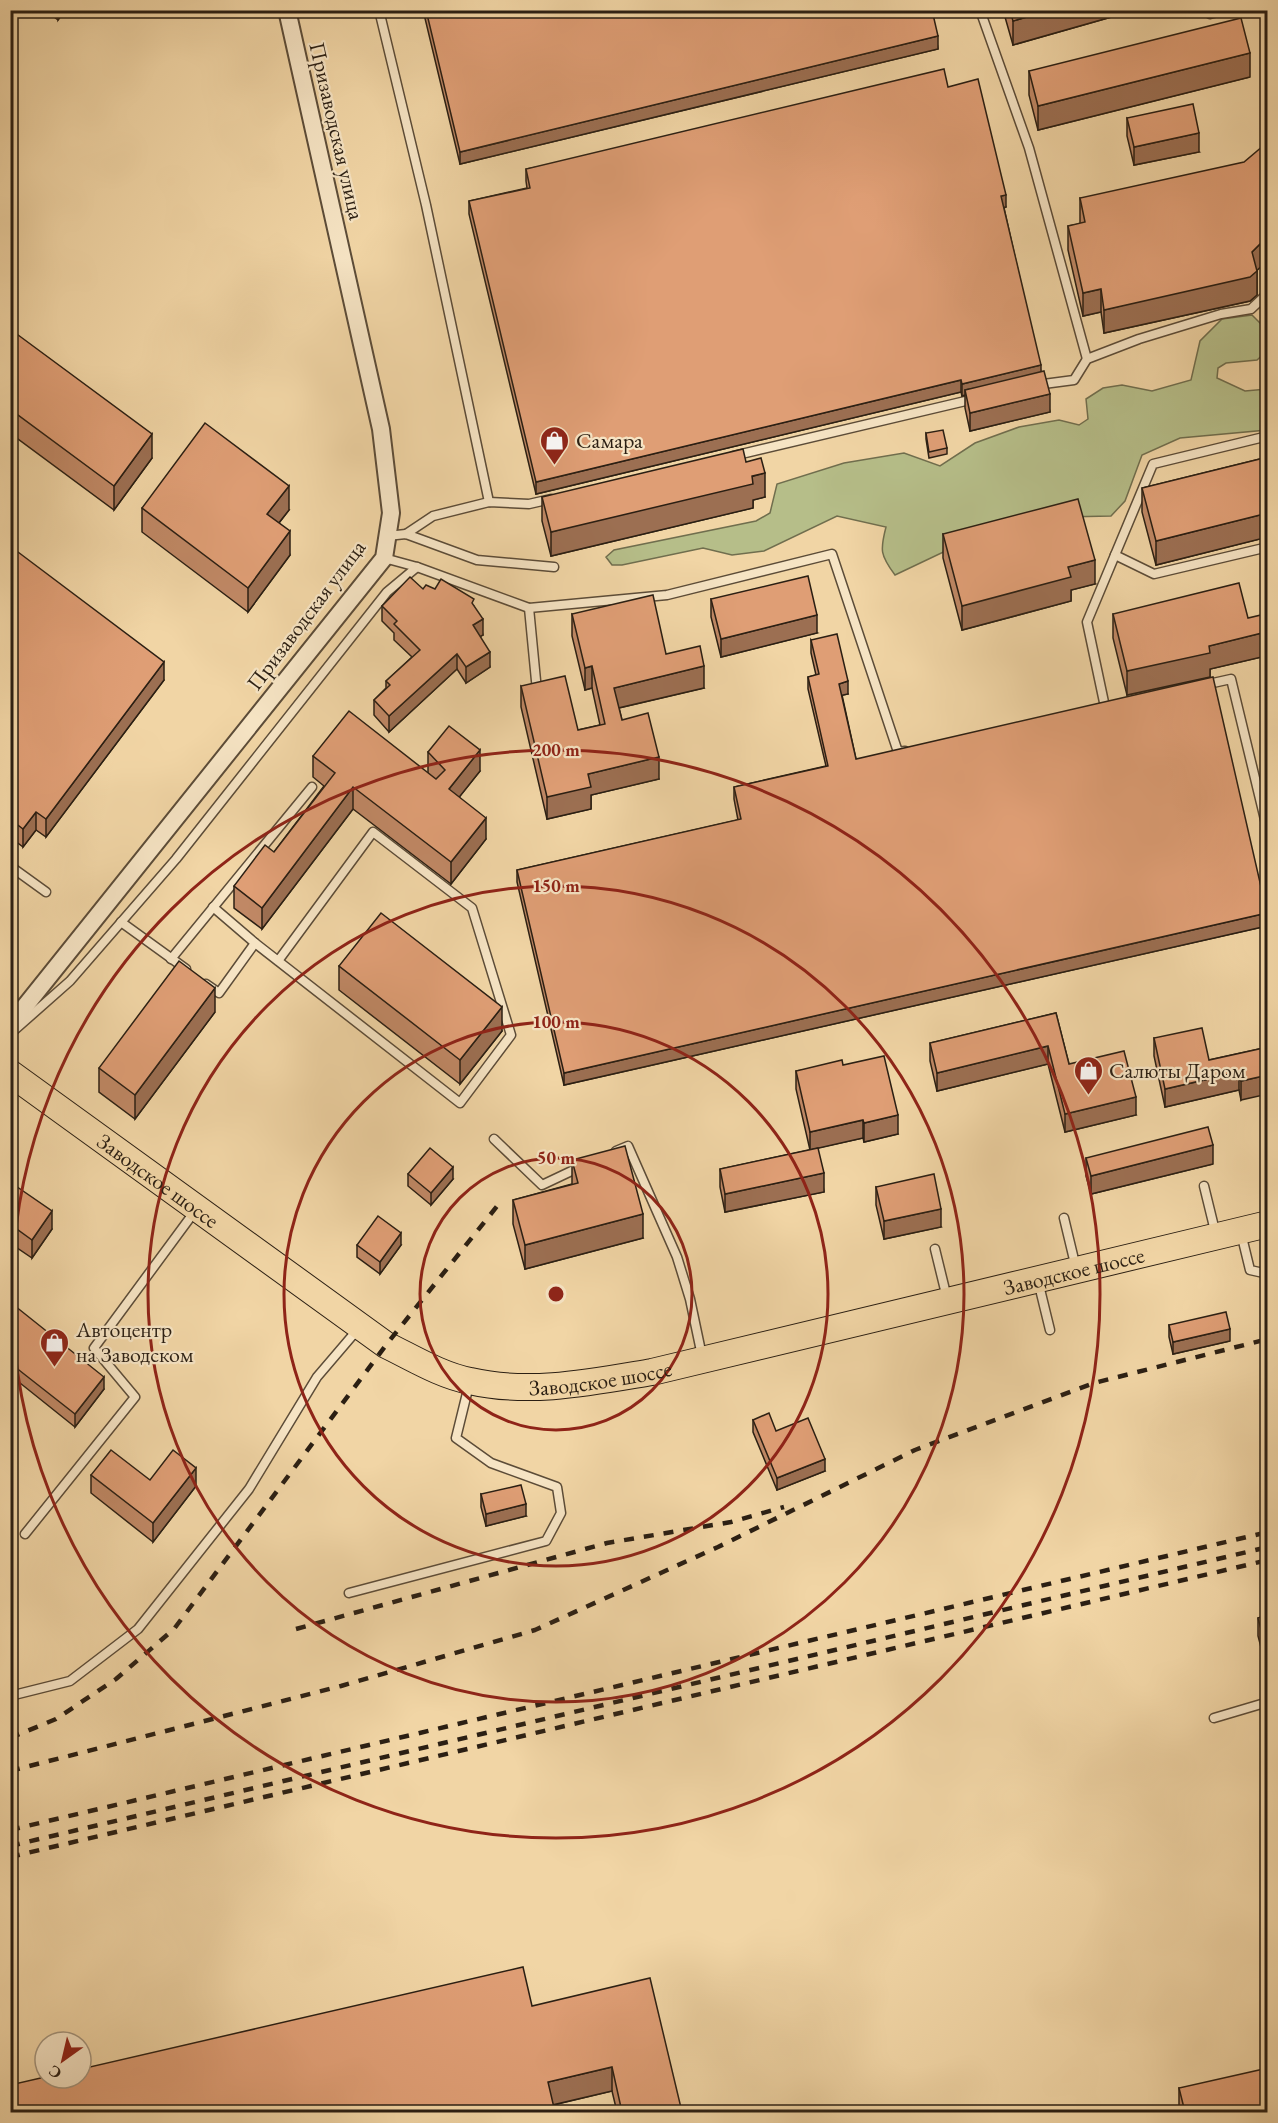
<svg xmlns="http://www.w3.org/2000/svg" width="1278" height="2123" viewBox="0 0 1278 2123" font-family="'EB Garamond',serif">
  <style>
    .green { fill: #b6be89; stroke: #706e4e; stroke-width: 1.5 }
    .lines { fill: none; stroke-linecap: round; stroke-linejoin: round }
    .service-casing { stroke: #5c4c38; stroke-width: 11 }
    .minor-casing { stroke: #5c4c38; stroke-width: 20 }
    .primary-casing { stroke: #2b1f13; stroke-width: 28 }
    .service { stroke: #f6e4c4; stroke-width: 8 }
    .minor { stroke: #f6e4c4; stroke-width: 16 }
    .primary { stroke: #f1d5a5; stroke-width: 26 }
    .rail { stroke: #2b1f13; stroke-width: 4.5; stroke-dasharray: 10 10; stroke-linecap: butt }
    .wall { fill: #c08865; stroke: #2b1f13; stroke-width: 1.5 }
    .shaded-wall { fill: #9c6f52; stroke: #2b1f13; stroke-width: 1.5 }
    .building { fill: #df9e75; stroke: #2b1f13; stroke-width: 1.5 }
    .ring { fill: none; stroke: #8f2418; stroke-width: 3 }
    .labels { text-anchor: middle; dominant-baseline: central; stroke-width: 4.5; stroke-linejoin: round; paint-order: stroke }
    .street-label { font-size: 22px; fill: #2b1f13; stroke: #f6e4c4 }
    .poi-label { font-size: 22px; fill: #2b1f13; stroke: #f6e4c4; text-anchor: start }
    .centre { fill: #8f2418; stroke: #f6e4c4; stroke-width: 3 }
    .ring-label { font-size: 18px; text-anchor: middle; font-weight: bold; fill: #8f2418; stroke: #f6e4c4; stroke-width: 4.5; stroke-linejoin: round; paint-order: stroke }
  </style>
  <rect width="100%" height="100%" fill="#f1d5a5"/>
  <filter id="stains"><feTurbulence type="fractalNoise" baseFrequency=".00333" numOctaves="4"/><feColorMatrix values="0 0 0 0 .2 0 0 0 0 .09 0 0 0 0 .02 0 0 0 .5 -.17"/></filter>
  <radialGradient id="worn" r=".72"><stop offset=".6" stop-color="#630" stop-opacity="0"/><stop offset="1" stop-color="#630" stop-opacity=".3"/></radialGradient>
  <!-- green -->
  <path class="green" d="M 1252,315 L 1266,329 L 1267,351 L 1257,360 L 1226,363 L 1218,368 L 1217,378 L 1245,391 L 1267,389 L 1267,430 L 1180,438 L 1142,455 L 1125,501 L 1111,516 L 1015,518 L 895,575 C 880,555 880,550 886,527 L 837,516 L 764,551 L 732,555 L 703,548 L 622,565 L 612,565 L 606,557 L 614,550 L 756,521 L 770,513 L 777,484 L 844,463 L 904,453 L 940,466 L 975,443 L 1019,427 L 1059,420 L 1079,425 L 1088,419 L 1086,399 L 1103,388 L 1122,385 L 1152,391 L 1191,380 L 1200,341 L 1222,319 Z"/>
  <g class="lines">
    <defs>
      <g id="service">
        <polyline points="379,10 426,205 489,502"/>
        <polyline points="980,10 1029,148 1087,359"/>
        <polyline points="1210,14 1225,10"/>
        <polyline points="1036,385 1074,380 1087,359 1139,339 1221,314 1251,309 1268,293"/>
        <polyline points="733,456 974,399"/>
        <polyline points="406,534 433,516 489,502 529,504 551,499"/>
        <polyline points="387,536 406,534 477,560 554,567"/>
        <polyline points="1115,555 1154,574 1268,547"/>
        <polyline points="384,558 417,567 529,608 667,595 832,554 898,752 905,751"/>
        <polyline points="529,608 537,691"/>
        <polyline points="1204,685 1231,679 1268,832"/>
        <polyline points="1105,707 1087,622 1153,464 1268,436"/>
        <polyline points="10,866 46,892"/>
        <polyline points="213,907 255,943"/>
        <polyline points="121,922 186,969"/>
        <polyline points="171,959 312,787"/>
        <polyline points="206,984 219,993 255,943 460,1103 511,1035 472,908 373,832 278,961"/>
        <polyline points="10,1034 70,981 176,859 387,592 417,567"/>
        <polyline points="494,1139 542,1185 580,1167"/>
        <polyline points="616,1151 628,1146 677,1257 690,1299 702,1356"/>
        <polyline points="1204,1186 1216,1235"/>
        <polyline points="1064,1218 1076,1268"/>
        <polyline points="1241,1233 1250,1270 1268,1274"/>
        <polyline points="935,1249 947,1298"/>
        <polyline points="1038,1281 1050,1330"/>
        <polyline points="25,1534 135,1397 94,1348 195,1211"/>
        <polyline points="349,1593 546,1541 561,1513 557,1487 491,1463 456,1438 469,1385"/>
        <polyline points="10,1696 70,1681 138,1629 249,1489 317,1377 358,1329"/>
        <polyline points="1214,1718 1268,1702"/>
      </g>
      <polyline id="minor" points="10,1025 384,558 391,513 381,429 287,10"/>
      <g id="primary">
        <path id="s1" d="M 10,1073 L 386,1345 C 413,1358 440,1375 470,1381 C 530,1395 592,1382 652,1372 L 1268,1224"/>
      </g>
    </defs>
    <!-- service casing -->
    <use href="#service" class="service-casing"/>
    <!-- minor casing -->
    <use href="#minor" class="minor-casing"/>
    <!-- primary casing -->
    <use href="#primary" class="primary-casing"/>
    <!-- service -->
    <use href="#service" class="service"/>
    <!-- minor -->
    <use href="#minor" class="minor"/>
    <!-- primary -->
    <use href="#primary" class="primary"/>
    <!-- rail -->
    <g class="rail">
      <polyline points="296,1629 607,1543 731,1522 784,1507"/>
      <polyline points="10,1738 56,1719 116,1679 174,1629 386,1345 498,1205"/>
      <polyline points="10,1771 341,1686 535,1630 718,1547 915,1450 1094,1383 1268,1339"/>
      <polyline points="10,1830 1268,1532"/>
      <polyline points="10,1846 1268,1547"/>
      <polyline points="10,1857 1268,1560"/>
    </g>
  </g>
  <!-- wall -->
  <g class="wall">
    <polygon points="45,10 65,10 58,20"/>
    <polygon points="423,10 932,10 938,49 460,164"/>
    <polygon points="1003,10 1136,10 1013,45"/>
    <polygon points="1029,71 1250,77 1038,130 1029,95"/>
    <polygon points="948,87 1006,207 1004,208 1050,412 970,431 965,408 965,395 962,396 961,392 536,494 469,214 469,201 527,188 526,181 526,169"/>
    <polygon points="1127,118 1199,152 1134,165 1127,136"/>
    <polygon points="1080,198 1268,260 1257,270 1257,295 1250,301 1104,333 1101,312 1083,316 1068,250 1068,226 1080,224"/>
    <polygon points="10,329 152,458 114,510 10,433"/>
    <polygon points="926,433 947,448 947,454 929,458 926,439"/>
    <polygon points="1268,457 1268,537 1156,565 1142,512 1142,488"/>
    <polygon points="746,462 765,497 753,500 753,508 551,556 542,521 542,497"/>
    <polygon points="142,508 289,510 279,523 290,555 248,612 142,532"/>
    <polygon points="943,534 1095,584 1071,590 1071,601 962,630 943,558"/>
    <polygon points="10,546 164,680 46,837 36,830 23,847 10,837"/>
    <polygon points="1263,560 1268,560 1268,603 1263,584"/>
    <polygon points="423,589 435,589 474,606 483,635 480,636 490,667 466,683 457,669 389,732 374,715 374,700 386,688 386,681 412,657 394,640 394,633 382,621 382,606"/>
    <polygon points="711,599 817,633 721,657 711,617"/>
    <polygon points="572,614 666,654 704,688 619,708 622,720 659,779 591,795 591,809 547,819 521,707 521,686 578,730 600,725 592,688 585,690 572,636"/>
    <polygon points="1113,614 1248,618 1266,656 1210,669 1210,677 1127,695 1113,638"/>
    <polygon points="811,640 848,694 842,695 856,759 1267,926 564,1085 517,882 517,870 738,820 734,799 734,787 826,766 808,689 808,677 816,675 811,653"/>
    <polygon points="428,752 480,771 459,797 486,839 451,884 353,809 262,929 234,908 234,886 274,852 324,786 313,777 313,756 428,773"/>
    <polygon points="339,966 502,1031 460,1084 339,990"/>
    <polygon points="215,1012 135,1119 99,1092 99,1068"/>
    <polygon points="1056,1013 1069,1064 1136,1115 1065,1132 1048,1064 937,1091 930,1061 930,1043"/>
    <polygon points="1154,1038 1209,1060 1268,1047 1241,1100 1239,1090 1165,1107 1154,1056"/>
    <polygon points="843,1065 898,1134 864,1142 863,1138 817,1148 824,1192 725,1212 720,1187 720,1169 810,1150 796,1089 796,1071"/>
    <polygon points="1086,1158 1213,1164 1091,1194 1086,1176"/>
    <polygon points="572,1160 643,1238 525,1269 513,1224 513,1200 572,1184"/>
    <polygon points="408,1174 453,1179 431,1205 408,1186"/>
    <polygon points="10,1182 52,1229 32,1258 10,1243"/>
    <polygon points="876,1187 941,1227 884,1239 876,1205"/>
    <polygon points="357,1245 401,1245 380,1274 357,1257"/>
    <polygon points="10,1302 104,1389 75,1427 10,1375"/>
    <polygon points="1169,1325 1230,1341 1173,1354 1169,1337"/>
    <polygon points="753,1420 776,1431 825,1471 777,1490 753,1432"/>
    <polygon points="91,1475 150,1480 196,1486 153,1542 91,1493"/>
    <polygon points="481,1494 526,1516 486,1526 481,1507"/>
    <polygon points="1268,1615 1268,1674 1258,1636 1258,1618"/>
    <polygon points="532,2006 682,2112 617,2112 612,2091 553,2105"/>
    <polygon points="1179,2088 1268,2112 1179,2112"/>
  </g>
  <!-- shaded-wall -->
  <g class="shaded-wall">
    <polygon points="58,10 65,10 58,20"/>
    <polygon points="1050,10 1136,10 1013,45 1013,21"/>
    <polygon points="938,36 938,49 460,164 460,152"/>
    <polygon points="1250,53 1250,77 1038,130 1038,106"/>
    <polygon points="1199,133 1199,152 1134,165 1134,147"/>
    <polygon points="1006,195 1006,207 1001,208 1001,196"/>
    <polygon points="1268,236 1268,260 1252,275 1252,252"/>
    <polygon points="1257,271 1257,295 1250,301 1104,333 1104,310"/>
    <polygon points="1101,289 1101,312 1083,316 1083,293"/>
    <polygon points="1041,365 1041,377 965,390 965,395 962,396 962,384"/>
    <polygon points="961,380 961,392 536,494 536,482"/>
    <polygon points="1050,394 1050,412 970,431 970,413"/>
    <polygon points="152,434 152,458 114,510 114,486"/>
    <polygon points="765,473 765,497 753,500 753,508 551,556 551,532"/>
    <polygon points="289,486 289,510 267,538 267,514"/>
    <polygon points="1268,513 1268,537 1156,565 1156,541"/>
    <polygon points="290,531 290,555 248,612 248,588"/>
    <polygon points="1095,560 1095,584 1071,590 1071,601 962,630 962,606 1068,567"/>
    <polygon points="817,615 817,633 721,657 721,639"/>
    <polygon points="483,619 483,635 473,641 473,625"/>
    <polygon points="1266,632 1266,656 1210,669 1210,677 1127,695 1127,671 1209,646"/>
    <polygon points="490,652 490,667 466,683 466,667"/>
    <polygon points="457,654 457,669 389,732 389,716"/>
    <polygon points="164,662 164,680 46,837 46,819"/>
    <polygon points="592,666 592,688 585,690 585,668"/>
    <polygon points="704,666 704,688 614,709 614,688"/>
    <polygon points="848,681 848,694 839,696 839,684"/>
    <polygon points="480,750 480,771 449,810 449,789"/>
    <polygon points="659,757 659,779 591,795 591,809 547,819 547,797 588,774"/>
    <polygon points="353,787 353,809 262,929 262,908"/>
    <polygon points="36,812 36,830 23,847 23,829"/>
    <polygon points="486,818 486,839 451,884 451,862"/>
    <polygon points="1267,913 1267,926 564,1085 564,1073"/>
    <polygon points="215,988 215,1012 135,1119 135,1095"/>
    <polygon points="502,1007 502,1031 460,1084 460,1060"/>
    <polygon points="1048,1046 1048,1064 937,1091 937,1073"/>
    <polygon points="1239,1072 1239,1090 1165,1107 1165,1089"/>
    <polygon points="1268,1075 1268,1094 1241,1100 1241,1081"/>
    <polygon points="1136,1097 1136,1115 1065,1132 1065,1114"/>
    <polygon points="898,1115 898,1134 864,1142 864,1123"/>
    <polygon points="863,1120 863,1138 810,1150 810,1132"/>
    <polygon points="1213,1145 1213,1164 1091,1194 1091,1176"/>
    <polygon points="453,1167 453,1179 431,1205 431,1193"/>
    <polygon points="824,1173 824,1192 725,1212 725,1194"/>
    <polygon points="941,1209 941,1227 884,1239 884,1221"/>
    <polygon points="52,1211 52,1229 32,1258 32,1240"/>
    <polygon points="643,1214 643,1238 525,1269 525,1245"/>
    <polygon points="401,1233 401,1245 380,1274 380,1262"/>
    <polygon points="1230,1329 1230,1341 1173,1354 1173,1342"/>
    <polygon points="104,1377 104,1389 75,1427 75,1414"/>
    <polygon points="825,1459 825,1471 777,1490 777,1478"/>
    <polygon points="196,1468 196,1486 153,1542 153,1523"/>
    <polygon points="526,1504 526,1516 486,1526 486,1514"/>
    <polygon points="612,2067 612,2091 548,2106 548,2082"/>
  </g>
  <!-- building -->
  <g class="building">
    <polygon points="426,10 932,10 938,36 460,152"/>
    <polygon points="1010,10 1050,10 1013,21"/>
    <polygon points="1241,18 1250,53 1038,106 1029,71"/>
    <polygon points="944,69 948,87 978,79 1006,195 1001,196 1041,365 962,384 961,380 536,482 469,201 530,188 526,169"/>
    <polygon points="1193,104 1199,133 1134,147 1127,118"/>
    <polygon points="1263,146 1268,151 1268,236 1252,252 1257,271 1250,277 1104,310 1101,289 1083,293 1068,226 1085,222 1080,198 1244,162"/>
    <polygon points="10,329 152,434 114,486 10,409"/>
    <polygon points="1044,371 1050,394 970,413 965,390"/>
    <polygon points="205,423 289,486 267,514 290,531 248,588 142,508"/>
    <polygon points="943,430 947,448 929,452 926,433"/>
    <polygon points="743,449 746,462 761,458 765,473 752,476 753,484 551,532 542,497"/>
    <polygon points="1268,457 1268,513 1156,541 1142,488"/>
    <polygon points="1078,499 1095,560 1068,567 1071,577 962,606 943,534"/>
    <polygon points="10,546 164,662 46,819 36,812 23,829 10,819"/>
    <polygon points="1263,560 1268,560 1268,579"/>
    <polygon points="808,576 817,615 721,639 711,599"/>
    <polygon points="410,577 423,589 426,585 435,589 441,579 474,599 472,603 483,619 473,625 490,652 466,667 457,654 389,716 374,700 390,685 386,681 420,650 394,624 397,621 382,606"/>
    <polygon points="1239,583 1248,618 1261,615 1266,632 1209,646 1210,653 1127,671 1113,614"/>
    <polygon points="653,595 666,654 700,646 704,666 614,688 622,720 648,713 659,757 588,774 591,787 547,797 521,686 565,676 578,730 605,724 592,666 585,668 572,614"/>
    <polygon points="837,634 848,681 839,684 856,759 1213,677 1267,913 564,1073 517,870 741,819 734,787 828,766 808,677 819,674 811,640"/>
    <polygon points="349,711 436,779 445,770 428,752 449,726 480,750 449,789 486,818 451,862 353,787 262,908 234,886 265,845 274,852 335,773 313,756"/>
    <polygon points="381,913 502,1007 460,1060 339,966"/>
    <polygon points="179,961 215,988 135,1095 99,1068"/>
    <polygon points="1056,1013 1069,1064 1124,1051 1136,1097 1065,1114 1048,1046 937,1073 930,1043"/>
    <polygon points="1202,1028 1209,1060 1268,1047 1268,1075 1241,1081 1239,1072 1165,1089 1154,1038"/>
    <polygon points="884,1056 898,1115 864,1123 863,1120 810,1132 796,1071 842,1060 843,1065"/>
    <polygon points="1208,1127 1213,1145 1091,1176 1086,1158"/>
    <polygon points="625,1146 643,1214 525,1245 513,1200 578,1183 572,1160"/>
    <polygon points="430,1148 453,1167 431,1193 408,1174"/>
    <polygon points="818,1148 824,1173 725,1194 720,1169"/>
    <polygon points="934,1174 941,1209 884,1221 876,1187"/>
    <polygon points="10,1182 52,1211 32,1240 10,1224"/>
    <polygon points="378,1216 401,1233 380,1262 357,1245"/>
    <polygon points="10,1302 104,1377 75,1414 10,1363"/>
    <polygon points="1226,1312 1230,1329 1173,1342 1169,1325"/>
    <polygon points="769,1413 776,1431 808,1418 825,1459 777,1478 753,1420"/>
    <polygon points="111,1450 150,1480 173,1450 196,1468 153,1523 91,1475"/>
    <polygon points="521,1485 526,1504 486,1514 481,1494"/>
    <polygon points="1268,1615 1268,1656 1258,1618"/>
    <polygon points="523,1967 532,2006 650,1978 682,2112 622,2112 612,2067 548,2082 555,2112 10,2112 10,2085 45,2077 81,2078 81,2069"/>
    <polygon points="1268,2068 1268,2112 1185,2112 1179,2088"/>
    <polygon points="1111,2106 1113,2112 1088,2112"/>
  </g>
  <!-- distance rings -->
  <g class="ring">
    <circle cx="556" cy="1294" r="136"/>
    <circle cx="556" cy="1294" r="272"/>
    <circle cx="556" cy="1294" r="408"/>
    <circle cx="556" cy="1294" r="544"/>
  </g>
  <!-- icons -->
  <defs>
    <symbol id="shop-pin" viewBox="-11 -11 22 30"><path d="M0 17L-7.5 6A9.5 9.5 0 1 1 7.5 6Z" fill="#8f2418" stroke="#f6e4c4"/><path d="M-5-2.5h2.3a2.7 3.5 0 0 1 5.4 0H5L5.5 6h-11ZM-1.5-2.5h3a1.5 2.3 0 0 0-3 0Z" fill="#fff"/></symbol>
  </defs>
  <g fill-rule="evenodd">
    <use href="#shop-pin" x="538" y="424" width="33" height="45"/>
    <use href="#shop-pin" x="1072" y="1054" width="33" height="45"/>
    <use href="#shop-pin" x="38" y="1326" width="33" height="45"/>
  </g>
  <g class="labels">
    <!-- street labels -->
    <g class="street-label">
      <text transform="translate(337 131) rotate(77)">Призаводская улица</text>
      <text transform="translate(306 615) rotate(-53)">Призаводская улица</text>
      <text stroke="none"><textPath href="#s1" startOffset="183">Заводское шоссе</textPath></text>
      <text stroke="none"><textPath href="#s1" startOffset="1173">Заводское шоссе</textPath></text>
      <text stroke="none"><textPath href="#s1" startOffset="687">Заводское шоссе</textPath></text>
    </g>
    <!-- poi labels -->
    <g class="poi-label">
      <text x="576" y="440">Самара</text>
      <text x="1109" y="1070">Салюты Даром</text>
      <text x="76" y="1329">Автоцентр<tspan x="76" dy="25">на Заводском</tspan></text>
    </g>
  </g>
  <circle cx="556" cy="1294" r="9" class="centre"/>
  <g class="ring-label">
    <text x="556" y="756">200 m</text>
    <text x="556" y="892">150 m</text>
    <text x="556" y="1028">100 m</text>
    <text x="556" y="1164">50 m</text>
  </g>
  <!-- margin -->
  <rect width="1278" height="2123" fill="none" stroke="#f1d5a5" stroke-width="36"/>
  <rect x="12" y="12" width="1254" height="2099" fill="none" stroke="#2b1f13" stroke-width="3"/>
  <rect x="18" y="18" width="1242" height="2087" fill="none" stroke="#2b1f13" stroke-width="1.5"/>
  <!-- north arrow -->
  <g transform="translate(63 2060) rotate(214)"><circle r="28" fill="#f6e4c4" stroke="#a5957d" stroke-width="1.5"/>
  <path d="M0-4.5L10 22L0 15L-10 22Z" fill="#8f2418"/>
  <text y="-9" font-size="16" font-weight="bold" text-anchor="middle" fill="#2b1f13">С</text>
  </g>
  <rect width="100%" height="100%" filter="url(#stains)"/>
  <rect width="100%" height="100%" fill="url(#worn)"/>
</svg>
